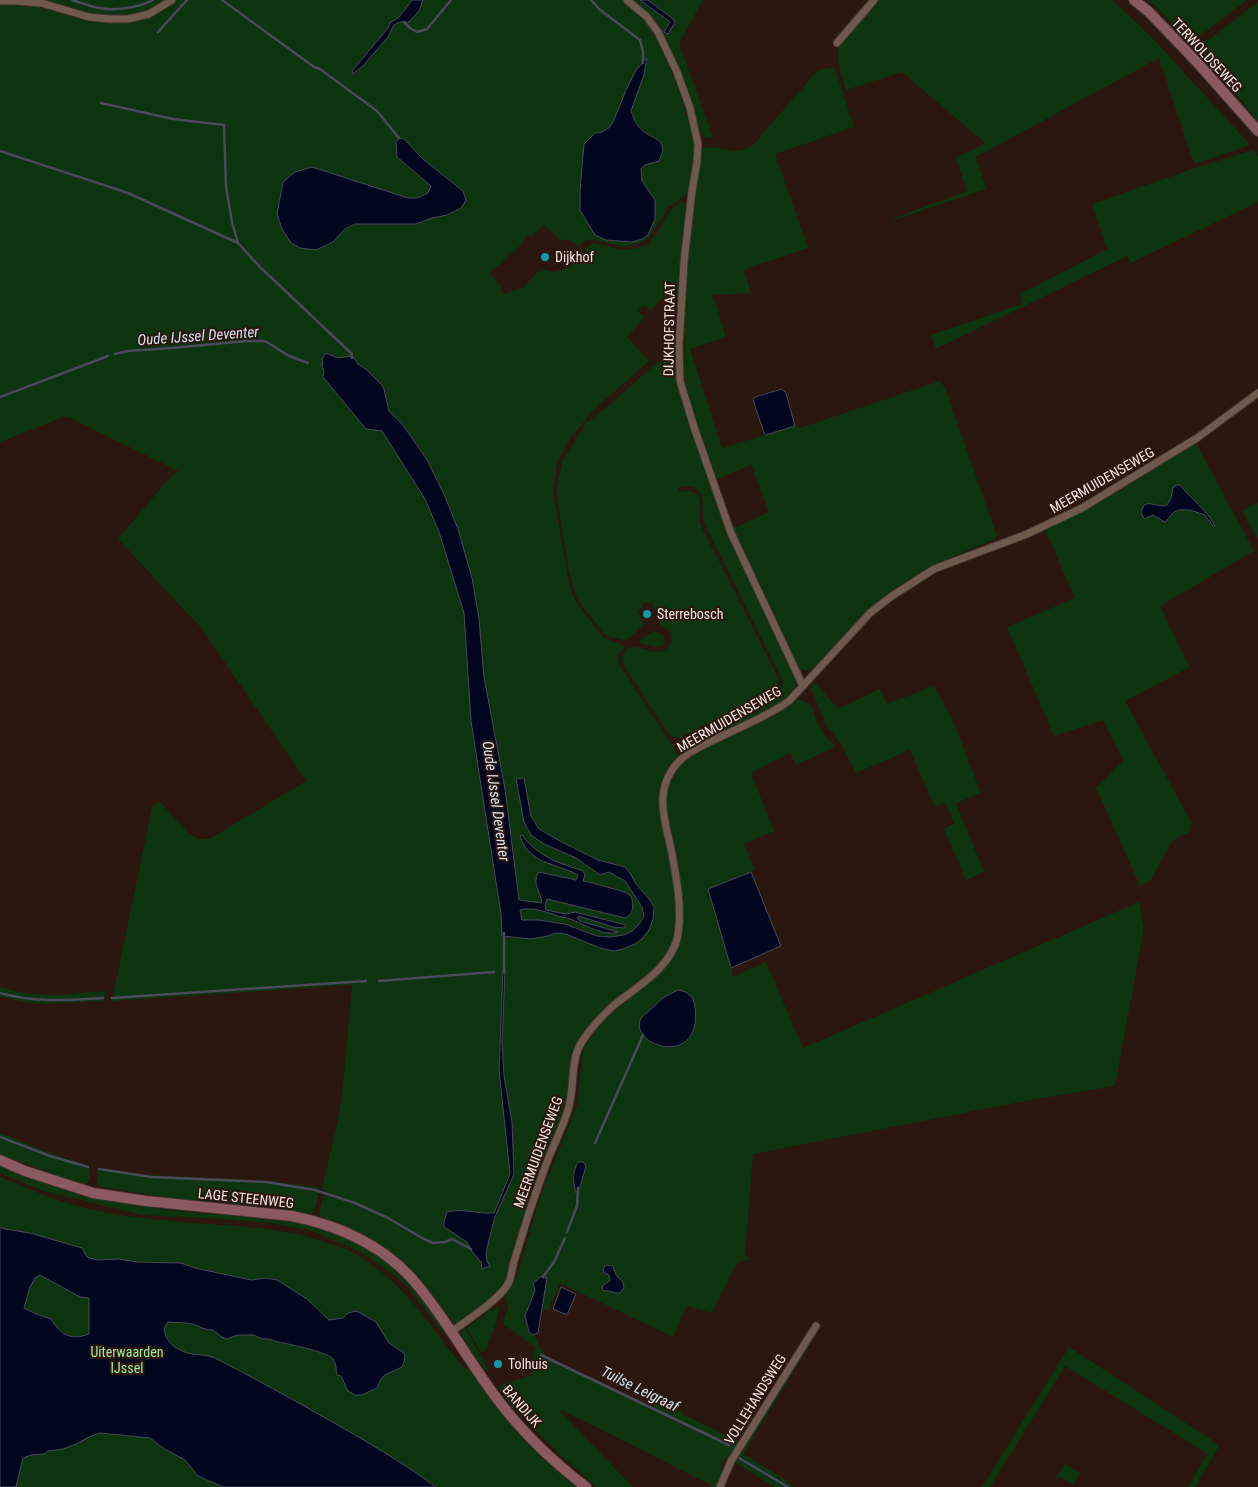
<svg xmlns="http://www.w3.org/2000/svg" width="1258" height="1487" viewBox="0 0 1258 1487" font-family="'Roboto Condensed',sans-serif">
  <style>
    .green { fill: #0c340e; fill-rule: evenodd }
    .water { fill: #00061e; stroke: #494958; fill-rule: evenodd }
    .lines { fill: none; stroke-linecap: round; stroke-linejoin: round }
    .stream { stroke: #494958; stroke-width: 2.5 }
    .street-casing { stroke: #3f302d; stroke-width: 9 }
    .secondary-casing { stroke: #3f302d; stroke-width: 12 }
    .street { stroke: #6f584c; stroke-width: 7 }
    .secondary { stroke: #8b5a5c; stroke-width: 10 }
    .culture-dot { fill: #0f9aa8; stroke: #2b170e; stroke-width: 2 }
    .labels { text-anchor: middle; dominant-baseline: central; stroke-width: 4; stroke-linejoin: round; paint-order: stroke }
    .street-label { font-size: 14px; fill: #f4e6df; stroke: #2b170e }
    .poi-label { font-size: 14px; fill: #f4e6df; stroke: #2b170e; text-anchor: start }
    .park-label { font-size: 14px; fill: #9cec9c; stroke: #2b170e }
    .water-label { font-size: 15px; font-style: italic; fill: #d3e1f1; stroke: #2b170e }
  </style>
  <rect width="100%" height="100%" fill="#2b170e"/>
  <!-- green -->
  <g class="green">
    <path d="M 40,0 L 167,0 C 138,21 102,19 70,9 C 60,6 51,2 40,0 Z"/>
    <path d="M 176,0 L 412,0 L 399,17 L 390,23 L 388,28 L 352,71 L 353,73 L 363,66 L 388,37 L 394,25 L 419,11 L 423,0 L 623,0 L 641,15 L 655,34 L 668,59 L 682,99 L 695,143 L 689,190 L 685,195 L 668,208 L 648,239 L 634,245 L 622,247 L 591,239 L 583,242 L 579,246 L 567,239 L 562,241 L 544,225 L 531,237 L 528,235 L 522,244 L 489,274 C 496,279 502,285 503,294 L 523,288 L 536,273 L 545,270 L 554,272 L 567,268 L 575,262 L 588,247 L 594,243 C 620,249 643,258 659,230 C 665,219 670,210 680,202 L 689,205 L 676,301 L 664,296 L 651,310 L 644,305 L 638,311 L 645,317 L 627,337 L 649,361 L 598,406 L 571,436 L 557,463 L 553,491 L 569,583 L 574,599 L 604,638 L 625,646 C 619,653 616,657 620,666 L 678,755 L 661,809 L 676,900 L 677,916 L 672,942 L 663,959 L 650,973 L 584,1035 L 569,1096 L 506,1283 L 494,1296 L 458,1323 L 453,1323 L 447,1319 L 377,1245 L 349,1228 L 322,1217 L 319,1213 L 325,1190 L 322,1189 L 339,1115 L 344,1075 L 352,985 L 112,1001 L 152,807 L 156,803 L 160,802 L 190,834 L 199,839 L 208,839 L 223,831 L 306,781 L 202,629 L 118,539 L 166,482 L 178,471 L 68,417 L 63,417 L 0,442 L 0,6 C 14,5 29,3 42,5 C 57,7 72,15 86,19 C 118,28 151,21 176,0 ZM 646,59 L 644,75 L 631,111 L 638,126 L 661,142 L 659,161 L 645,165 L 641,169 L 642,181 L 655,200 L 648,235 L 642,239 L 632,242 L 606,240 L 595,235 L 580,210 L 580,190 L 582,171 L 595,133 L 602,132 L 610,127 ZM 404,139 L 423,159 L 463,191 L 447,215 L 355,224 L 345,229 L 281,196 L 283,182 L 408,198 L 417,198 L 428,193 L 431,186 L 398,157 ZM 352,356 L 358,364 L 367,370 L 381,384 L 384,390 L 389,411 L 403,425 L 427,460 L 439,482 L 458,529 L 472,578 L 479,619 L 484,677 L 505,789 L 519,900 L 542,903 L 541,897 L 537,887 L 550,875 L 577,880 L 578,875 L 524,846 L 531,847 L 543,855 L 569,867 L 583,871 L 583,881 C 600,884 621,887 632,900 L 632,911 L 547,898 L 545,905 L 546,910 L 566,914 L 575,912 L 624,928 L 614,927 L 578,916 L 577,919 L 580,921 L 618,932 L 605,933 L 542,910 L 527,908 L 520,910 L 522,920 C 536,920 550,920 564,923 C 586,928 602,945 626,934 C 647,924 646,911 634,894 C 631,890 629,885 625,882 C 621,877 614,875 609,872 L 600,875 L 576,858 L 558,851 L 524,822 L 516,780 L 524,778 C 528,794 526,816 539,828 C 548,837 587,856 599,861 C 607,863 618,863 625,868 C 630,871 632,878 636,884 C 650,904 660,901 649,930 L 600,948 L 566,934 L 555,933 L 548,936 L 520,939 L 502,935 L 501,914 L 471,721 L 464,613 L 449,562 L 439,532 L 425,499 L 382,431 L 322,365 L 324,365 L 338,358 ZM 505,970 L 502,1043 L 504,1076 L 512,1122 L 514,1174 L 495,1217 L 489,1240 L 486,1254 L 487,1261 L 490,1266 L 485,1269 C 482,1263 478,1260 474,1255 C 465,1241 468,1239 451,1232 L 465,1211 L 483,1213 L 494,1213 L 510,1174 L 499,1070 L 499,1040 Z"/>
    <polygon points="631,0 640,0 670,22 673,19 648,0 703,0 679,43 713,138 704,137 701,133 686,86 671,51 654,21 646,11"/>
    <path d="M 877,0 L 1111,0 C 1139,23 1164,50 1188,77 C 1209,99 1230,122 1250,145 L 1194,164 L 1159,58 L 976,157 L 986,189 L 894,220 L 892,219 L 967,191 L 956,158 L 985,143 L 902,72 L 846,90 C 842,74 833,57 841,42 Z"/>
    <polygon points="1149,0 1247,0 1188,45 1182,33"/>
    <polygon points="1258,2 1258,123 1244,104 1194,51"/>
    <path d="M 830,68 L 835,69 L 854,127 L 775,154 L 808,248 L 744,270 L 751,293 L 713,295 L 726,337 L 690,349 L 722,448 L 795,426 L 800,428 L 940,381 L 945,388 L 997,536 C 990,543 979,545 970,549 C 952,557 935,565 918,575 C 876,599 845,635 812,669 L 809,671 L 800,669 L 798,666 L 732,529 L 769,512 L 751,465 L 715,480 L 687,394 L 684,374 L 685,294 L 701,148 C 721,144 733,158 753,145 L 818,70 Z"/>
    <polygon points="1253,150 1258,157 1258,202 1131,263 1127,256 936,349 931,335 1022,304 1020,294 1107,249 1092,204 1195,168"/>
    <path d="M 673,352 L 677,353 L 677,371 L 725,524 L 797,679 C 797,691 789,698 780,704 L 683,754 L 676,746 L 677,741 L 683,740 L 779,690 L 783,684 L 782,679 L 705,525 C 699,506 711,482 679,487 L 677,492 C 710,487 695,505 701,526 L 779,679 C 779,684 778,687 773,690 L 680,738 L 673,737 L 668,733 L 623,664 L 622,658 C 623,653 626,648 632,647 C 644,646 656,658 667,648 C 674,643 672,637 670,630 L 661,626 L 651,601 L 641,605 L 642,608 L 638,610 L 644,625 L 628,639 L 623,640 L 605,635 L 577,599 L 569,570 L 558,505 L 557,485 L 563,459 L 587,422 L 612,403 L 654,365 Z"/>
    <path d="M 1196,443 L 1254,551 L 1160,606 L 1190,667 L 1125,701 L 1191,822 L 1190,830 L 1187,834 L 1178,836 L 1172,842 L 1150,881 L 1140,886 L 1109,816 L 1096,788 L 1123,760 L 1103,720 L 1054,736 L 1007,627 L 1075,598 L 1044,527 L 1122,487 L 1191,444 ZM 1180,485 L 1211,518 L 1213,526 L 1205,515 L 1190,510 L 1179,510 L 1175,512 L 1169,518 L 1162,521 L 1153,515 L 1144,519 L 1141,512 L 1152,504 L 1162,507 L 1167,505 L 1171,498 L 1172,491 Z"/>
    <polygon points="1258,502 1258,540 1242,511"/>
    <polygon points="654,631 663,635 665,642 662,646 655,647 640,643 640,640 649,634"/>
    <polygon points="815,682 838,709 880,689 887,704 934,686 953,721 981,793 956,803 984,872 966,880 944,829 954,824 945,802 935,807 910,750 856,773 841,744 828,728 811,689"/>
    <path d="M 795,698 C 818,704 810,710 820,727 C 824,734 830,741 835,747 L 796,765 L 790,753 L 751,773 L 774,831 L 744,844 L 755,870 L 708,889 L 731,968 L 732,977 L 766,962 L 803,1048 L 1139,902 L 1144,928 L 1115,1086 L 1031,1100 L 753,1154 L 745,1255 L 750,1259 L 738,1262 L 712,1313 L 687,1306 L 673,1337 L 560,1283 L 548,1311 L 542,1308 L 547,1278 L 534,1286 L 535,1289 L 528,1308 L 533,1334 L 535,1334 L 539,1346 L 546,1356 L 652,1409 L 658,1398 L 683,1412 L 682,1414 L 740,1442 C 735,1451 726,1454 722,1464 C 719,1473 723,1478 719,1487 L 711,1487 L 711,1485 L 592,1425 L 558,1409 L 633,1487 L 596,1487 C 575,1468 553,1449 533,1428 C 519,1415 506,1403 498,1386 L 533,1375 L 532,1363 L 535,1347 L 503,1324 L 508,1307 L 505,1295 L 511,1287 L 517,1276 L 540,1197 L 576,1108 L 578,1101 L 582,1055 L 586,1042 L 594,1032 L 624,1000 L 668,963 L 683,917 L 668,828 L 665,800 L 669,781 L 680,764 L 694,753 ZM 678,990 L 690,994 L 692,997 L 683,1043 L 673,1047 L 661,1047 L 639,1022 L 641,1018 L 664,997 ZM 606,1273 L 614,1273 L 623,1282 L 615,1293 L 612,1291 L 604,1291 L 602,1289 L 603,1285 L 610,1281 L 610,1277 Z"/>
    <polygon points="0,987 24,993 55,995 107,991 103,1001 46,1004 23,1002 0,996"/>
    <polygon points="0,1133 58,1156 90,1166 90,1180 83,1185 0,1154"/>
    <polygon points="0,1164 115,1202 174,1211 210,1214 228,1212 288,1218 336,1233 380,1255 407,1277 446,1332 444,1334 407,1286 393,1274 359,1251 309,1230 270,1223 208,1218 142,1215 44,1191 0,1173"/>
    <polygon points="97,1168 150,1175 273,1181 320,1188 314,1211 311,1214 261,1206 175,1199 97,1186"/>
    <path d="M 0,1177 C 28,1189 56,1201 85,1208 C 109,1214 135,1217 160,1220 C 215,1226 271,1224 324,1242 C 336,1246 348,1249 359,1256 C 406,1285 431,1327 464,1368 L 471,1369 L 498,1409 L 517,1432 L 567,1479 L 577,1485 L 577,1487 L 0,1487 Z"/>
    <path d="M 498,1304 C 501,1315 490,1338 486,1350 L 481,1353 L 467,1328 L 479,1318 L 481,1320 L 485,1317 L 484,1314 L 490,1309 L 493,1311 Z"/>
    <path d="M 465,1327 L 488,1369 L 483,1372 C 476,1361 459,1342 462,1330 Z"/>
    <polygon points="819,1330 743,1454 786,1480 794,1487 775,1487 733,1461 814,1333"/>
    <polygon points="1069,1347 1215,1442 1218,1446 1217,1450 1195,1487 1188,1487 1208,1454 1065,1366 990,1487 982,1487"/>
    <polygon points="1065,1464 1080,1473 1073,1485 1060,1476 1058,1479 1056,1478"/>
  </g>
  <!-- water -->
  <g class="water">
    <polygon points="412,0 423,0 419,11 409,22 400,22 394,25 388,37 363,66 353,74 352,71 388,28 390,23 399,17"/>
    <polygon points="640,0 648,0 673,19 675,22 668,34 664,32 670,22"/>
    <path d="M 647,58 L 644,75 L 631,111 C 633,116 635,122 638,126 C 650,141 671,136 659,161 L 645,165 L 641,169 L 642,181 L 655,200 L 655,219 L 648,235 L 642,239 L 632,242 L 606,240 L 595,235 L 580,210 L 580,190 L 584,144 L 595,133 L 602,132 L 610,127 L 614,120 L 626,90 L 636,70 Z"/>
    <polygon points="399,138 404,139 423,159 463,191 466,200 461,208 447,215 432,218 416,224 355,224 345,229 333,242 316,250 300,248 291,243 282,229 277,214 283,182 295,172 312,167 408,198 417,198 428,193 431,186 397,157 396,143"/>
    <path d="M 326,353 L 338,358 L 352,356 L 358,364 L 367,370 L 381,384 L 384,389 L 389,411 L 403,425 L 427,460 L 444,494 L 458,529 L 472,578 L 479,619 L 484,677 L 505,789 L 519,900 L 542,903 C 541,892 531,883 539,872 L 576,880 L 578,875 C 554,862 530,865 520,836 L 522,835 C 540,858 557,862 583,871 L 585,875 L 583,881 L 589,882 L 625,892 L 631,896 C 634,905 634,914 625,918 L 547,899 L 545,905 L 546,910 L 566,914 L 575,912 L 626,925 L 624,928 L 613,927 L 579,916 L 577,918 L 580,921 L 618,932 C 603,937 584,924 570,919 C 565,917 559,917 555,915 C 543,911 532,907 520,910 L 522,920 L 538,920 L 565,924 L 597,936 L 610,937 L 624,935 L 632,931 L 639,924 L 644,917 L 642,907 L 625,881 L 609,872 L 600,875 L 576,858 L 544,844 L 531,835 L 524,822 L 516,779 L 524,778 L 531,816 L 539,829 L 562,842 L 598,860 L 625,867 L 630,873 L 636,884 L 650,900 L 654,907 L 653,919 L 649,930 L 642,939 L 635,944 L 623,949 L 614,951 L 600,948 L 566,934 L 555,933 L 548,936 L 531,939 L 502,936 L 501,914 L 471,721 L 464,613 L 439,532 L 425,499 L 382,431 L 366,429 L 323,377 L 324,371 L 321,365 L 323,365 L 322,359 Z"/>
    <polygon points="782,389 786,393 795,426 766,435 764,433 753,400 755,397"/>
    <path d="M 1177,485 L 1180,485 C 1191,499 1207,510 1215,526 L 1213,526 L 1205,515 L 1190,510 L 1179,510 L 1174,512 L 1165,522 L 1153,515 L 1144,519 L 1141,512 L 1144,505 C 1151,501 1159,508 1167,505 L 1171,498 L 1173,488 Z"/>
    <polygon points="751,872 781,946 731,968 708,889"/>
    <path d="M 503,970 L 505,970 L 502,1043 L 504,1076 L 512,1122 L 514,1174 L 495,1217 L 489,1240 L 486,1254 L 487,1261 L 490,1266 L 482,1269 L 481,1262 L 473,1253 L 467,1242 L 444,1227 L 444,1221 L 447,1212 C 462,1208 478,1214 494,1213 L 510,1174 L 499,1070 Z"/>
    <path d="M 678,990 C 688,992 694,996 695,1007 C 703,1070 627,1046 641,1018 L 664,997 Z"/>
    <path d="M 578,1162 L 583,1162 L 586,1166 L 580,1187 L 576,1193 C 573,1181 572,1173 578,1162 Z"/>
    <path d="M 0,1227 L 5,1229 L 30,1233 L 82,1248 L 87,1257 L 97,1260 L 119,1259 L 137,1262 L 181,1263 L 195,1268 L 251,1280 L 266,1278 L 277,1280 L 307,1299 L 329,1320 L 343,1318 L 348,1313 L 357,1311 L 376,1322 L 389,1343 L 404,1353 L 405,1358 L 402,1367 L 385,1375 L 381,1379 L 377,1388 L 362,1395 L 355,1395 L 348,1391 L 341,1376 L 337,1375 C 336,1369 336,1363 333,1359 C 326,1351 286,1344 275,1341 L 270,1339 L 262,1339 L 254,1335 L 238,1335 L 227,1339 L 222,1337 L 213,1330 C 205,1329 204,1329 198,1326 C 189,1322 177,1323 168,1322 L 164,1329 C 166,1344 179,1352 193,1354 C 200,1355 209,1355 215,1358 C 254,1378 292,1399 329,1420 C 366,1441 402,1462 436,1487 L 223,1487 L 198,1476 L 185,1460 L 163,1448 L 150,1438 L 100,1433 L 89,1437 L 76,1444 L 63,1449 L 48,1451 L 44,1454 L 31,1455 L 23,1458 L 16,1487 L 0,1487 ZM 40,1275 L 80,1297 L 89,1298 L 89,1334 C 71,1341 61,1335 51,1319 L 34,1313 L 24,1308 L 30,1287 L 35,1278 Z"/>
    <path d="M 607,1265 L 613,1266 L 616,1275 L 623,1282 L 624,1288 L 620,1293 C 615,1294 612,1290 604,1291 L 602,1289 L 603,1285 L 610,1281 L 609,1275 L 603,1272 L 604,1267 Z"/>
    <polygon points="542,1276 547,1278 538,1333 533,1335 529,1332 525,1316 535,1290 533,1283"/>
    <polygon points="561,1287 576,1294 567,1315 553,1309"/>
  </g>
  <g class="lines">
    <!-- stream -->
    <g class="stream">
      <path d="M 72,0 C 81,3 90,6 99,8 C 115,11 138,8 153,0"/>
      <polyline points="222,0 314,67 320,69 377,111 399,138"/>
      <polyline points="591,0 599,9 640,40 643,52 643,63"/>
      <polyline points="404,22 410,28 417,32 427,29 451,0"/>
      <polyline points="158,32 187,0"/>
      <polyline points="101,103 173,119 224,125 226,187 232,222 238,243 260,267 352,354 352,358"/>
      <polyline points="0,151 128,193 238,243"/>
      <polyline points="115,354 128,351 172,348 247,341 265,341 289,356 308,363"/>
      <polyline points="0,397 108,356"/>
      <polyline points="504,933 504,972"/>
      <polyline points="379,981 494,972"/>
      <path d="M 0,993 C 34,1003 68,1000 103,998"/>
      <polyline points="112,998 366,981"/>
      <polyline points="0,1137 50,1156 88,1167"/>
      <polyline points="595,1143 643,1035"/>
      <polyline points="99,1169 151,1177 266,1182 315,1190 355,1203 388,1218 422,1238 433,1243 445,1242 452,1239 471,1249"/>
      <polyline points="567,1232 577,1206 578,1188"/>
      <polyline points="543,1277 554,1262 565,1238"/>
      <polyline points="541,1355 729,1445"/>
      <polyline points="739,1458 788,1487"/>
    </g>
    <defs>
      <g id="street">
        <polyline points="627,0 646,16 658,32 677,72 690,108 698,144 697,162 692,191 684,262 679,346 680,381 694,427 731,533 803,686"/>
        <polyline points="0,1 15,1 41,3 89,17 109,19 128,19 149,14 172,0"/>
        <polyline points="837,43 874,0"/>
        <path d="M 451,1332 C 466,1321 500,1299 508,1284 C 511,1278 512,1271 513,1265 C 518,1249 523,1232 528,1216 C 535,1196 541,1177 549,1157 C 555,1142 563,1126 568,1110 C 575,1089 570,1064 580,1045 C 588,1031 601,1017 613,1006 C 636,987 672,968 678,935 C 682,908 677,880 672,854 C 667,826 654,797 672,770 C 683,753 702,746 720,737 C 743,726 768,716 789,701 L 870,613 L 892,596 L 934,569 L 1027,534 L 1082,508 L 1197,438 L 1258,393"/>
        <polyline points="720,1487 731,1461 816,1326"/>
      </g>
      <g id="secondary">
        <polyline points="1134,0 1148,11 1195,60 1258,131"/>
        <path d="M 0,1160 L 25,1171 L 93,1193 L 146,1201 L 292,1216 C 341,1226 388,1248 419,1287 C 447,1321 468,1360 495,1396 C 520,1430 552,1461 586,1487"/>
      </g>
    </defs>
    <!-- street casing -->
    <use href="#street" class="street-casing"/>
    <!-- secondary casing -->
    <use href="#secondary" class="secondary-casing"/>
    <!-- street -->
    <use href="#street" class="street"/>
    <!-- secondary -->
    <use href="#secondary" class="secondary"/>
  </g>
  <!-- markers -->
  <g class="culture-dot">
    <circle cx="545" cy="257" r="5"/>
    <circle cx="647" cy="614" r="5"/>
    <circle cx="498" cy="1364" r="5"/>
  </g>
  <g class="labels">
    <!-- street labels -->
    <g class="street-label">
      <text transform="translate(1207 55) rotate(47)">TERWOLDSEWEG</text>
      <text transform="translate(669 329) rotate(-89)">DIJKHOFSTRAAT</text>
      <text transform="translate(1102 480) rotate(-30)">MEERMUIDENSEWEG</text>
      <text transform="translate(729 719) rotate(-30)">MEERMUIDENSEWEG</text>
      <text transform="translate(538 1152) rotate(-70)">MEERMUIDENSEWEG</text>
      <text transform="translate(246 1198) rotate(6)">LAGE STEENWEG</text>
      <text transform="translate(755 1399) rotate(-58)">VOLLEHANDSWEG</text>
      <text transform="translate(522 1406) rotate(49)">BANDIJK</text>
    </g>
    <!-- poi labels -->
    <g class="poi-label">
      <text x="555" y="257">Dijkhof</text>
      <text x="657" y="614">Sterrebosch</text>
      <text x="508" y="1364">Tolhuis</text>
    </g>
    <!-- park labels -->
    <g class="park-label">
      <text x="127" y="1352">Uiterwaarden<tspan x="127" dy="16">IJssel</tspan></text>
    </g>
    <!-- water labels -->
    <g class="water-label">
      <text transform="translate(198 336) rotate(-4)">Oude IJssel Deventer</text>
      <text transform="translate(496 801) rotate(82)">Oude IJssel Deventer</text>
      <text transform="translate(640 1389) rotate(26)">Tuilse Leigraaf</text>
    </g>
  </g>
</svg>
